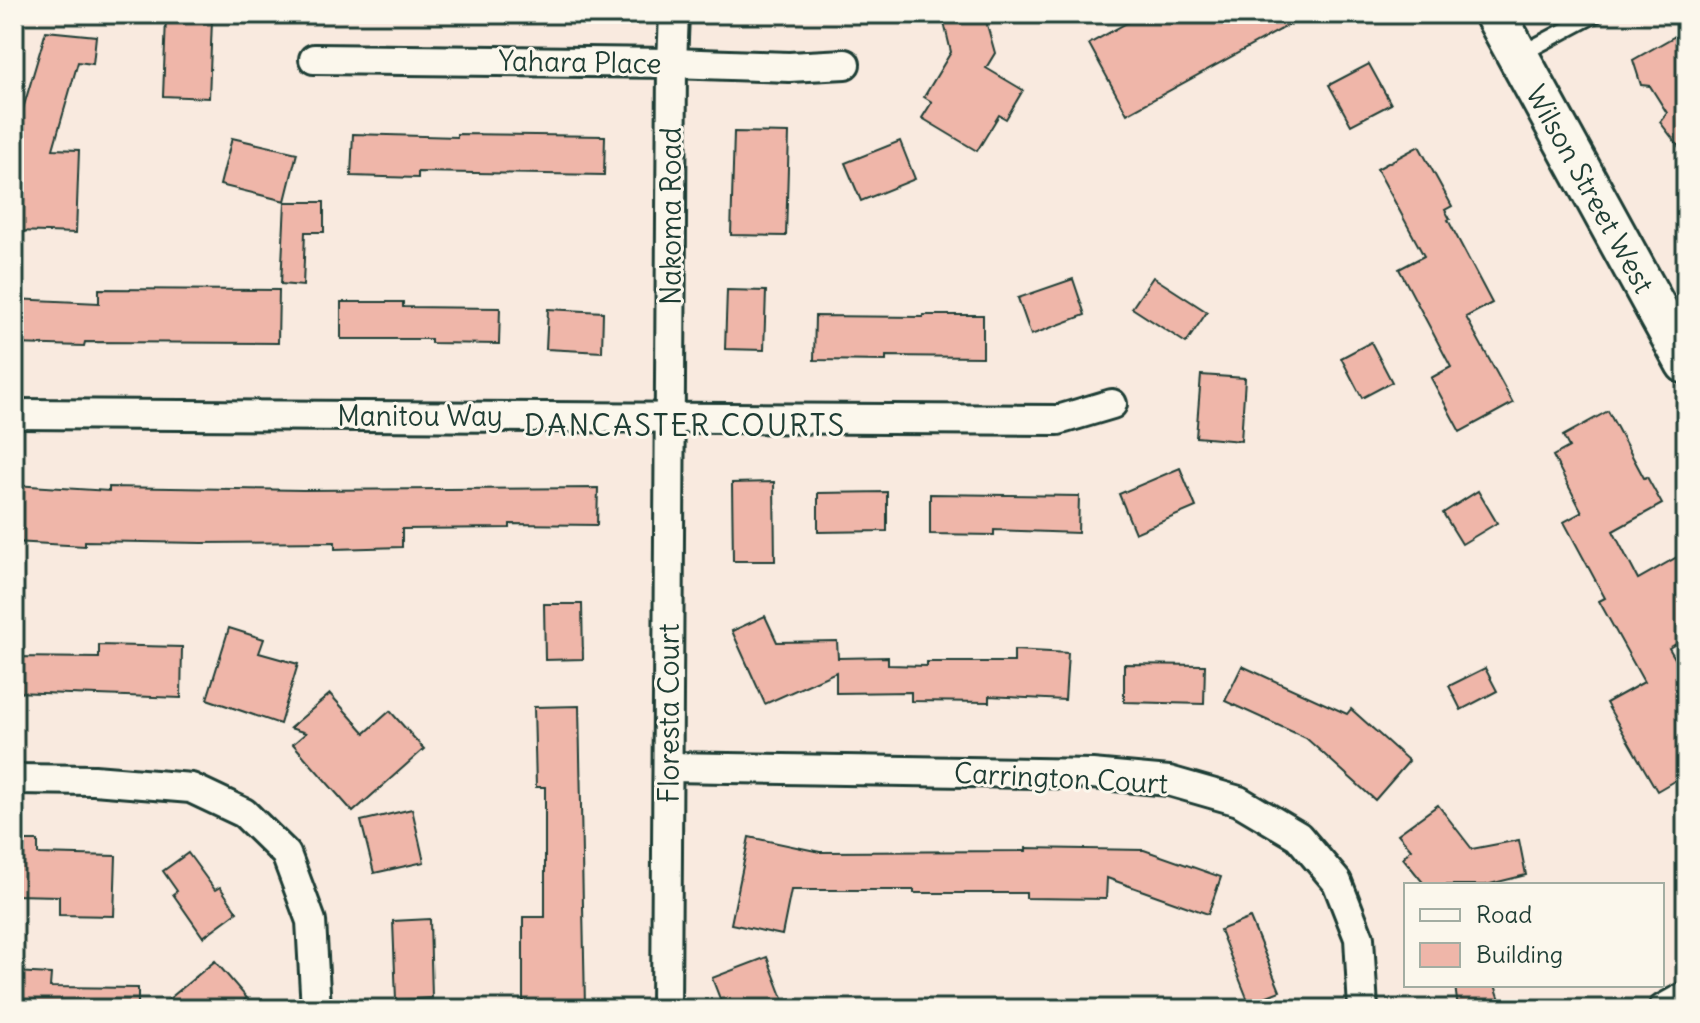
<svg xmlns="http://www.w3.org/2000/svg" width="1700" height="1023" viewBox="0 0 1700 1023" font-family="Delius,sans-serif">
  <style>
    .building { fill: #efb6a9; stroke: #1f3d34; stroke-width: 2 }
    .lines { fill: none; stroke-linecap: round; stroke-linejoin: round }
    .service-casing { stroke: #1f3d34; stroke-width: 20 }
    .minor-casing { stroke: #1f3d34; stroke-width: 34 }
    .secondary-casing { stroke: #1f3d34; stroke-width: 46 }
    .service { stroke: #fbf7ec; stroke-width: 14 }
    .minor { stroke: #fbf7ec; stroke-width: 28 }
    .secondary { stroke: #fbf7ec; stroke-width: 40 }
    .labels { text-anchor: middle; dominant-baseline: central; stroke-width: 6; stroke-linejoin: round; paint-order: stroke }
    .street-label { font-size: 28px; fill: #1f3d34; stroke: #fbf7ec }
    .neighbourhood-label { font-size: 30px; letter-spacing: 2px; fill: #1f3d34; stroke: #fbf7ec }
  </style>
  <rect width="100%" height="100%" fill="#f9eadf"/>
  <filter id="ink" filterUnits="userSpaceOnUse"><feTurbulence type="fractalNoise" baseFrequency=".0125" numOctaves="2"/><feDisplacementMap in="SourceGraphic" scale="16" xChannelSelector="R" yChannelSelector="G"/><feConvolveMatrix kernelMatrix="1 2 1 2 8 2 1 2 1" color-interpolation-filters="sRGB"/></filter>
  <g filter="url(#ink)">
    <!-- building -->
    <g class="building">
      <polygon points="942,14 984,14 995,53 986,68 1023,90 1006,119 999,115 977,151 922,118 932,102 924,97 951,52"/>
      <polygon points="1143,14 1309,14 1127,114 1089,44"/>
      <polygon points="166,18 212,20 209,98 163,96"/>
      <polygon points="1686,30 1686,156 1660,122 1667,113 1650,86 1641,85 1633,60"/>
      <polygon points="46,31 96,36 93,64 78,62 53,149 79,150 76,233 17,231 20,119"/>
      <polygon points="1369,64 1391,104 1351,125 1329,85"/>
      <polygon points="734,132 789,133 786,236 731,235"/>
      <polygon points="353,134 457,137 457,134 605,136 604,175 418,172 418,178 351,176"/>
      <polygon points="232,138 297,153 285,201 220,185"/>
      <polygon points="900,141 915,179 861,201 845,163"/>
      <polygon points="1419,146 1452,206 1445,210 1450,219 1448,220 1492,303 1466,317 1513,403 1460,432 1431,378 1451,367 1399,269 1424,256 1377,169"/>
      <polygon points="285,202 324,202 324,232 305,232 303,286 281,284"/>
      <polygon points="1153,277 1207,312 1186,343 1132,308"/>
      <polygon points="1073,279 1085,315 1031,335 1018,298"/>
      <polygon points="99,289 279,290 278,343 85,342 84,346 14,344 14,299 99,303"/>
      <polygon points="727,290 766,291 764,350 725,349"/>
      <polygon points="341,302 403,302 403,307 500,308 499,344 431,343 431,339 341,339"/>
      <polygon points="548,309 603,312 602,352 546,349"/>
      <polygon points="923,315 983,315 983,357 886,356 886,361 814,360 815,316 923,317"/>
      <polygon points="1371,342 1392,382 1362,398 1341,358"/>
      <polygon points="1201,375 1245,378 1241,441 1196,437"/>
      <polygon points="1608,411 1644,478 1647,477 1662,504 1613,531 1638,579 1686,552 1686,638 1669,648 1686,677 1686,774 1657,791 1606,703 1644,682 1599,601 1605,598 1564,522 1582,512 1553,456 1569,447 1563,436"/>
      <polygon points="1180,468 1196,507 1135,533 1119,494"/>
      <polygon points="774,482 775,561 733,561 732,483"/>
      <polygon points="14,485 109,491 109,487 303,490 598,488 597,525 510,524 510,528 402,529 402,547 335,549 335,542 202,543 85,541 85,546 14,542"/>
      <polygon points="1478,491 1497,523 1462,544 1443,513"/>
      <polygon points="887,492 887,531 818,532 818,493"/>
      <polygon points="930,494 1079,496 1078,533 994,530 994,535 930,534"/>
      <polygon points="544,604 582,604 583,659 545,660"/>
      <polygon points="765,616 777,642 837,641 838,658 888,657 888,665 927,666 927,662 1014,662 1014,650 1068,653 1065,700 989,696 989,702 911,701 911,692 836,693 836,672 765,704 732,631"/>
      <polygon points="229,628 264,639 259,653 298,664 280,724 207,699"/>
      <polygon points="99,645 182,647 181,698 14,692 14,657 99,658"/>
      <polygon points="1124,664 1205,665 1204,704 1124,702"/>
      <polygon points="1242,666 1347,714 1351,709 1409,761 1375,800 1306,738 1225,701"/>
      <polygon points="1485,668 1497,691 1461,710 1449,686"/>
      <polygon points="330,694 365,733 390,711 424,749 353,812 293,744 306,733 290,728"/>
      <polygon points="579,706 585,1006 523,1005 523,917 545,917 545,787 536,787 534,707"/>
      <polygon points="1438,805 1472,849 1519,840 1526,875 1486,885 1425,885 1403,858 1411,849 1398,834"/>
      <polygon points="412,809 424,862 374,873 361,821"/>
      <polygon points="749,837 820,852 1026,851 1026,848 1144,850 1221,877 1208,914 1107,878 1106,899 1026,898 1026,893 914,893 914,890 791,890 782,935 731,924"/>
      <polygon points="14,841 38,841 38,854 116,856 114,916 59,915 59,896 14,895"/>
      <polygon points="188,853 215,890 220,887 237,912 203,937 173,894 177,891 163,871"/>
      <polygon points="1250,918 1280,991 1249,1003 1220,930"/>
      <polygon points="430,919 432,998 396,1000 393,921"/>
      <polygon points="767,957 787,1009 724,1009 712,978"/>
      <polygon points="215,961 247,998 233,1009 157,1009"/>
      <polygon points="14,972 51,974 50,987 138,988 138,1009 14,1009"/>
      <polygon points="1455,985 1495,985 1502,1006 1484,1009 1458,1009"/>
    </g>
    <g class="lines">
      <defs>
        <polyline id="service" points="1519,55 1596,14"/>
        <g id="minor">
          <polyline points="314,59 672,63 789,67 845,64"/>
          <polyline points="14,414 1058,420 1112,404"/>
          <polyline points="669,767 1092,774 1169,781 1239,801 1298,836 1337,882 1359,938 1363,1009"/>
          <polyline points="14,779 94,780 191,788 244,813 286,854 311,921 316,1009"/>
          <polyline points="666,1009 672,63 674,14"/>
          <polyline points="1663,1009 1686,996"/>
        </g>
        <polyline id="secondary" points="1495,14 1686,363"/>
      </defs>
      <!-- service casing -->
      <use href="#service" class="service-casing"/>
      <!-- minor casing -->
      <use href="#minor" class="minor-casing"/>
      <!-- secondary casing -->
      <use href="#secondary" class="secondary-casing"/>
      <!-- service -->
      <use href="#service" class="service"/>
      <!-- minor -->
      <use href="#minor" class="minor"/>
      <!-- secondary -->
      <use href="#secondary" class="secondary"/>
    </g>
  </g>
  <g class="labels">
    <!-- street labels -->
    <g class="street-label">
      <text transform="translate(580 62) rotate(1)">Yahara Place</text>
      <text transform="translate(1590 189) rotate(61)">Wilson Street West</text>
      <text transform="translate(671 216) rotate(-90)">Nakoma Road</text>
      <text x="420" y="416">Manitou Way</text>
      <text transform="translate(669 713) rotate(-90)">Floresta Court</text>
      <text transform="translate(1061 778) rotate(3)">Carrington Court</text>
    </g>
    <!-- neighbourhood labels -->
    <g class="neighbourhood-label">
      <text x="685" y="425">DANCASTER COURTS</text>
    </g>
  </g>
  <!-- margin -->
  <rect width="1700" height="1023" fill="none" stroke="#fbf7ec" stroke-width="48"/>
  <rect x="24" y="24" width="1652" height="975" fill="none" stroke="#1f3d34" stroke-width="3" filter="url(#ink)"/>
  <!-- legend -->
  <rect x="1404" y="883" width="260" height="104" fill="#fbf7ec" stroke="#a3ada2" stroke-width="2"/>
  <rect x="1420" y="909" width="40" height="12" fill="#fbf7ec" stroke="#a3ada2" stroke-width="2"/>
  <text x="1476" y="923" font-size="24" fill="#1f3d34">Road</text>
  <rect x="1420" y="943" width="40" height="24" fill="#efb6a9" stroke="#a3ada2" stroke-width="2"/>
  <text x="1476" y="963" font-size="24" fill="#1f3d34">Building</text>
</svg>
